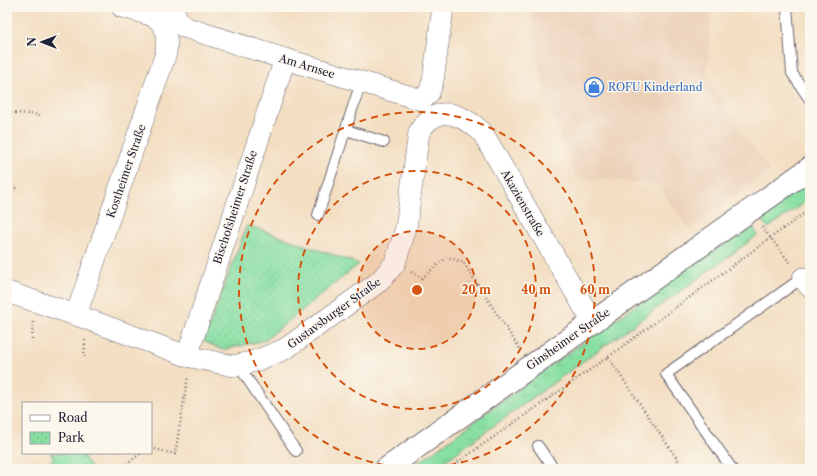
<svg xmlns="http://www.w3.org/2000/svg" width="817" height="476" viewBox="0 0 817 476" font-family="'Libre Caslon Text',serif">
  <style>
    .built { fill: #ecd1b9 }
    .grass { fill: url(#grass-tufts); stroke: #54806f }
    .park { fill: url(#park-dots); stroke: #54806f }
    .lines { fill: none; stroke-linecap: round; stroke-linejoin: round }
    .lane-casing { stroke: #6b646a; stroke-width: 12 }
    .street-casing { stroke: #6b646a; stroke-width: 22 }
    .secondary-casing { stroke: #6b646a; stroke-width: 24 }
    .path { stroke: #6b646a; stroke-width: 2.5; stroke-dasharray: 1 3; stroke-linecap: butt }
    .lane { stroke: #fff; stroke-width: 10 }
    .street { stroke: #fff; stroke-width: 21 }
    .secondary { stroke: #fff; stroke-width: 22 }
    .ring { fill: none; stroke: #d45411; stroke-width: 2; stroke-dasharray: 7 5 }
    .labels { text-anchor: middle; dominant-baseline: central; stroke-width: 3; stroke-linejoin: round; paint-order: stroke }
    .street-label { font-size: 11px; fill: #22223b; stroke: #fbf7ec }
    .shop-label { font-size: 11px; fill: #366cbe; stroke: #fbf7ec; text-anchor: start }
    .centre { fill: #d45411; stroke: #fbf7ec; stroke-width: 2 }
    .ring-label { font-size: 12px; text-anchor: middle; font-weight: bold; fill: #d45411; stroke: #fbf7ec; stroke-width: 3; stroke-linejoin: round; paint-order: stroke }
  </style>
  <defs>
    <pattern id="grass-tufts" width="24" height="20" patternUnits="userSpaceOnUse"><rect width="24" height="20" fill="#87dfa3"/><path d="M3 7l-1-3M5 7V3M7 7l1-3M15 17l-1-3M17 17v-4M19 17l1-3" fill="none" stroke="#74bf8d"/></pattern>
    <pattern id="park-dots" width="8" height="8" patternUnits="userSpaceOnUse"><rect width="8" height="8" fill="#87dfa3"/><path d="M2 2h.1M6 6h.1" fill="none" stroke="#74bf8d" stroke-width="1.8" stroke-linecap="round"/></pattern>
  </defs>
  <rect width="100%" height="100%" fill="#fbf7ec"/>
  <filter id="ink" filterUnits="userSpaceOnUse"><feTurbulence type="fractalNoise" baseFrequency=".025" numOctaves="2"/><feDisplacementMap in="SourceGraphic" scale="8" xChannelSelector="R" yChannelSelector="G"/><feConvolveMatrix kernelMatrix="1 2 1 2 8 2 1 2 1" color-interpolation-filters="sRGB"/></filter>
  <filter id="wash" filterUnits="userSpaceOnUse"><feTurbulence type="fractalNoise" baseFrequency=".012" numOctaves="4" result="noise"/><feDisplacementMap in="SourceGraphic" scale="16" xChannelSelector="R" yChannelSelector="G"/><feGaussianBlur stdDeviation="0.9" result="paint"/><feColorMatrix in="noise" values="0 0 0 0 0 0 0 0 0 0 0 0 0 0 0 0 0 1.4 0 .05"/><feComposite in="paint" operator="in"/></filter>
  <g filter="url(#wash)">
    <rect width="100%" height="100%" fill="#f3dec2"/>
    <!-- built -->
    <polygon class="built" points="531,7 734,7 734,12 711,11 707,74 726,109 770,171 689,229 657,184 576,177 548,104 532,35"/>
    <!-- grass -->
    <g class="grass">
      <polygon points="810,181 810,199 768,228 760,217"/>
      <polygon points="751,224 758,235 434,469 410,469 557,361"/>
    </g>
    <!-- park -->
    <g class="park">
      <polygon points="247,225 359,264 265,340 222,350 204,341"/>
      <polygon points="50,453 81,453 92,469 39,469 54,459"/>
    </g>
  </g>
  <g filter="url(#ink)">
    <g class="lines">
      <defs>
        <g id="lane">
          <polyline points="787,7 792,73 810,100"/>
          <polyline points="346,130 384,142"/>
          <polyline points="318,215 361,82"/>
          <polyline points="238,365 296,451"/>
          <polyline points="538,446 554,469"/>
          <polyline points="732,469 666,374 805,276"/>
        </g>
        <g id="street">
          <path d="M 174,7 C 174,16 178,20 184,27 L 285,59 L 422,100 L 429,93 L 433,81 L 443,7"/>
          <polyline points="803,278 810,287"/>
          <path d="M 7,292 L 76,315 L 187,356 L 234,366 L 255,361 L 285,349 L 380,281 L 395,263 L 406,228 L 419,132 C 437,103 460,113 482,132 L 592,321"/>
          <path d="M 76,315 L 166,53 C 170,14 154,16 122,7"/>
          <polyline points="187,356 285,59"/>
        </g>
        <polyline id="secondary" points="386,469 810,168"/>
      </defs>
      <!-- lane casing -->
      <use href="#lane" class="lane-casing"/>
      <!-- street casing -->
      <use href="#street" class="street-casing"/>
      <!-- secondary casing -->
      <use href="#secondary" class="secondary-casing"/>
      <!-- path -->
      <g class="path">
        <polyline points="7,112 40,115"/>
        <polyline points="7,188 16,188"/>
        <polyline points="762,227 791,264"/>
        <polyline points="411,272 422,278 447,257 463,262 520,349"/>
        <polyline points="32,339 33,321"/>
        <polyline points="84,357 85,339"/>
        <polyline points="608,357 684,469"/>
        <polyline points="151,448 175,454 188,376"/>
        <polyline points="120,469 141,453"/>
        <polyline points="448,469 608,357 810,209"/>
      </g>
      <!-- lane -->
      <use href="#lane" class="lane"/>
      <!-- street -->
      <use href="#street" class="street"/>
      <!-- secondary -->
      <use href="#secondary" class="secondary"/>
    </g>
  </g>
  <!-- distance rings -->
  <circle cx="417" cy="290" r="59" fill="#d45411" fill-opacity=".12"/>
  <g class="ring">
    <circle cx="417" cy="290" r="59"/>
    <circle cx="417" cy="290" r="119"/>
    <circle cx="417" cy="290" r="178"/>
  </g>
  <!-- icons -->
  <defs>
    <symbol id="shop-ring" viewBox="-11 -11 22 22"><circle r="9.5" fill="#fbf7ec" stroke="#3f7fe0" stroke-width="1.5"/><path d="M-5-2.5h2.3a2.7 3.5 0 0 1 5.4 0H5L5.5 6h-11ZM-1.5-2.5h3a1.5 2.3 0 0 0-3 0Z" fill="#3f7fe0"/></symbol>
  </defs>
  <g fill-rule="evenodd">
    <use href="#shop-ring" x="583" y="76" width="22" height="22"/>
  </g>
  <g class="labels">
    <!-- street labels -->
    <g class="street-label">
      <text transform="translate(307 66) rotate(17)">Am Arnsee</text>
      <text transform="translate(126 171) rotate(-71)">Kostheimer Straße</text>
      <text transform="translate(523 203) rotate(60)">Akazienstraße</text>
      <text transform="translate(235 207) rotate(-72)">Bischofsheimer Straße</text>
      <text transform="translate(334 313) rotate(-36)">Gustavsburger Straße</text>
      <text transform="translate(568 339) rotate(-35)">Ginsheimer Straße</text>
    </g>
    <!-- shop labels -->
    <g class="shop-label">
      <text x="608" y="87">ROFU Kinderland</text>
    </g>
  </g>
  <circle cx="417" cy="290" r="6" class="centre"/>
  <g class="ring-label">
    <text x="476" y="294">20 m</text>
    <text x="536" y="294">40 m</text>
    <text x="595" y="294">60 m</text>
  </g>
  <!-- margin -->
  <rect width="817" height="476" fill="none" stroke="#fbf7ec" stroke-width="24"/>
  <!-- legend -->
  <rect x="22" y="402" width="130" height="52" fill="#fbf7ec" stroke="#a4a2a5"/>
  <rect x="30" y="415" width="20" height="6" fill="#ffffff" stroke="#a4a2a5"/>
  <text x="58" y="422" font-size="12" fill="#22223b">Road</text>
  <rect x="30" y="432" width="20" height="12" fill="url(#park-dots)" stroke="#a4a2a5"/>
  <text x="58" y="442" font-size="12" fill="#22223b">Park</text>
  <!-- north arrow -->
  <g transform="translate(42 42) rotate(270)" stroke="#fbf7ec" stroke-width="3" paint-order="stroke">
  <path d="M0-3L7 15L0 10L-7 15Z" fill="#22223b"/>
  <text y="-6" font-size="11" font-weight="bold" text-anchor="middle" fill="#22223b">N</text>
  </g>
</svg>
